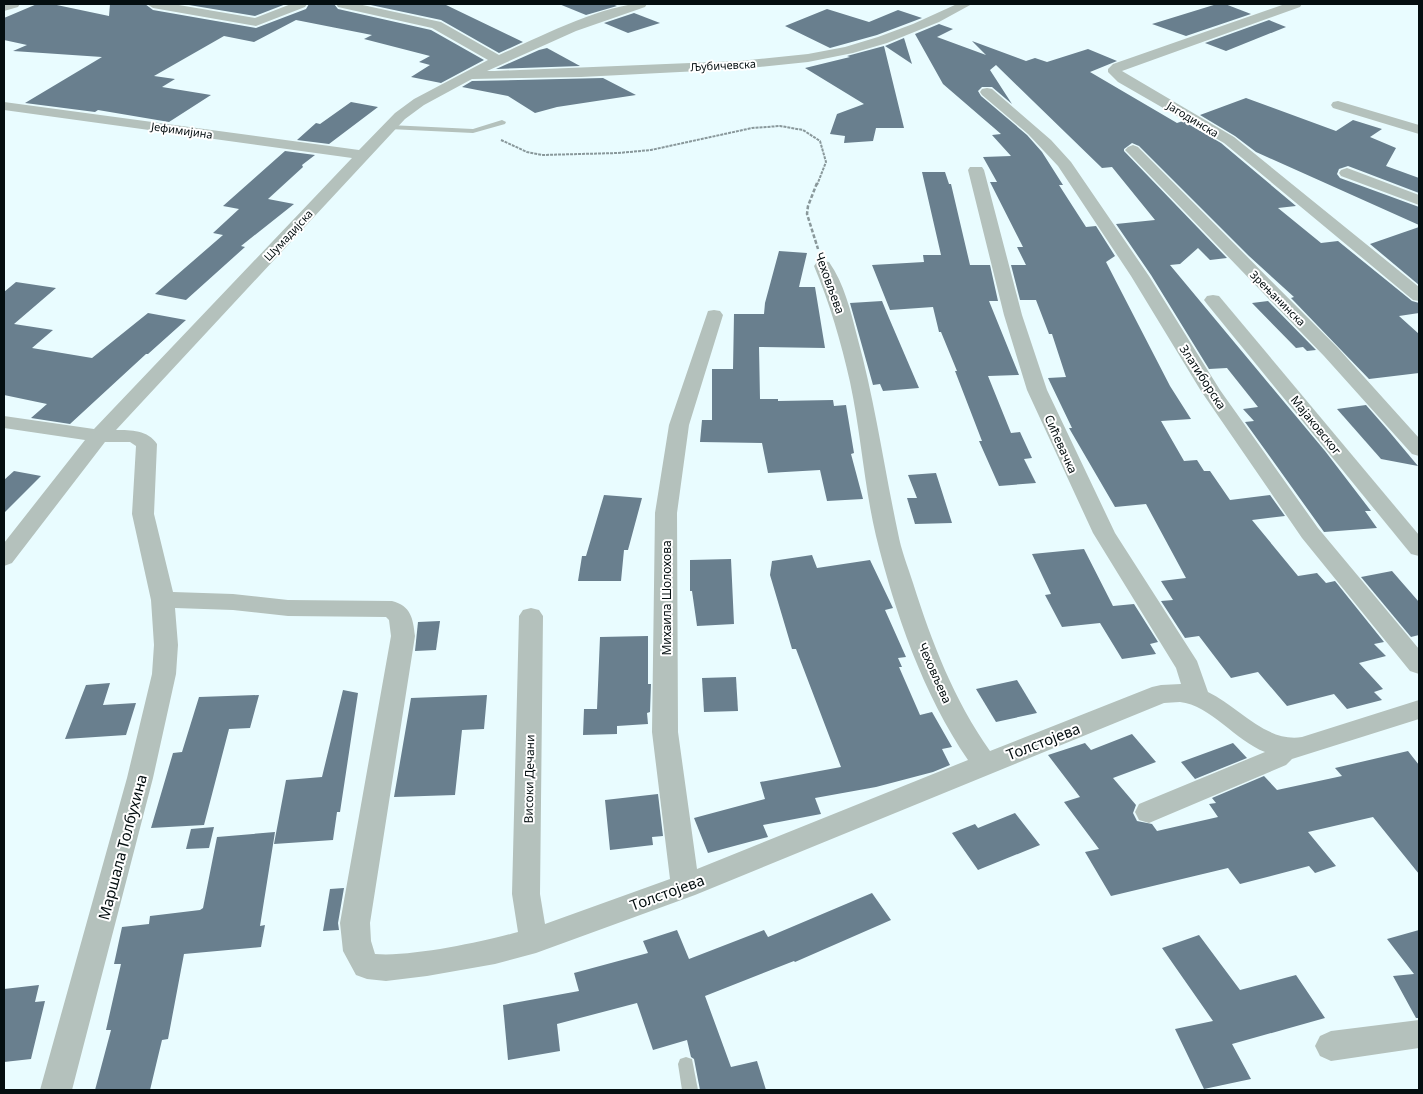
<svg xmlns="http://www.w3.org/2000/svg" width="1423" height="1094" viewBox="0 0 1423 1094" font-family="'Noto Sans',sans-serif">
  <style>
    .building { fill: #697f8e }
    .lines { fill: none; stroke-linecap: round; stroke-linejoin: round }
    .path-far1 { stroke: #89989b; stroke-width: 2; stroke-dasharray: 3 1; stroke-linecap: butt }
    .path { stroke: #89989b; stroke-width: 2.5; stroke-dasharray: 4 2; stroke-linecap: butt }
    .lane { fill: #b4c1bc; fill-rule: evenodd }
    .street { fill: #b4c1bc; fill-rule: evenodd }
    .labels { text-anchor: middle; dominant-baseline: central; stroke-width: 4; stroke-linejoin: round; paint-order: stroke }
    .far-street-label { font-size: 11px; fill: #040e10; stroke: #fff }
    .street-label { font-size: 12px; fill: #040e10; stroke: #fff }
    .near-street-label { font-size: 15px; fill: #040e10; stroke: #fff }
  </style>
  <rect width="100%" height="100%" fill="#e9fcff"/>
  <!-- building -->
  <g class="building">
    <polygon points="37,4 52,4 109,16 110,4 145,4 153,10 256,28 306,9 309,4 334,4 338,9 431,30 484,60 441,83 411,77 430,65 419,62 430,56 364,39 372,35 296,20 254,42 224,36 154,76 175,79 162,87 211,95 169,122 98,110 95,112 25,103 102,57 13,51 27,45 4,40 4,18"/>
    <polygon points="183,4 286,4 255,16"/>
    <polygon points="366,4 444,4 523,42 499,53 441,20"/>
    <polygon points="559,4 612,4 617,6 586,15"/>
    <polygon points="1217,4 1225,4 1251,14 1186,36 1152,24"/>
    <polygon points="827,9 869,22 898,10 922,18 877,35 830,48 785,26"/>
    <polygon points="634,13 660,23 628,33 604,23"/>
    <polygon points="1269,20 1286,27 1226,51 1205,43"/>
    <polygon points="939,24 953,29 937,37 986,55 972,41 1026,61 1035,58 1047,62 1088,49 1117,61 1090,72 1177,123 1183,121 1221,143 1296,206 1278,208 1321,243 1338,241 1412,301 1419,303 1419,313 1399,316 1419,334 1419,373 1369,379 1291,298 1294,297 1249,256 1139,146 1132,143 1124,149 1124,151 1227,258 1210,260 1198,248 1180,264 1170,265 1325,451 1371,511 1365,511 1377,528 1324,532 1245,422 1254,421 1243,409 1258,407 1227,368 1209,369 1151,275 1116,224 1155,220 1112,167 1102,168 996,65 990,70 1012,104 992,87 982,87 978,91 981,96 1027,135 1042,152 1063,185 1059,185 1086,227 1096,226 1115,256 1106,262 1170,386 1191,419 1161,421 1184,461 1197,460 1204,471 1210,471 1230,500 1270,495 1285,516 1252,520 1298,576 1317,573 1326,583 1335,581 1384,642 1374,644 1386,656 1359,663 1383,689 1374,692 1382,700 1347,709 1334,694 1287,706 1258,672 1231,678 1199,636 1185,638 1161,601 1173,600 1161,581 1186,578 1146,504 1115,507 1069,428 1072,428 1048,378 1066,377 1052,334 1049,334 1036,300 1020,300 1011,265 1026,265 1017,247 1023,247 990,182 997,182 983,157 1011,156 992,135 1001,134 943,84 915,34"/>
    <polygon points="904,38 912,64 885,46"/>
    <polygon points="884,46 904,128 876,128 873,141 844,143 845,136 830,134 837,114 864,104 805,68 850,57 847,56"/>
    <polygon points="547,48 580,66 496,69 539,50"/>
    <polygon points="603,78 636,95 557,107 535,113 508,96 462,87 472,81"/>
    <polygon points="1246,98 1336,131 1353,120 1382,129 1370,137 1396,148 1386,166 1419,178 1419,193 1348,166 1339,169 1337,174 1340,178 1419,207 1419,225 1256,152 1235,136 1200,115"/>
    <polygon points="351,102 378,107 329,144 297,140 316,123 320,124"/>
    <polygon points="285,151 315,155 302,165 303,167 268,199 294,204 241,246 245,247 186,300 155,294 223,235 213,233 239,209 223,206"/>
    <polygon points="922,172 945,172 949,184 951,184 970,265 990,265 998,301 989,301 1019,375 988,376 1011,433 1020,432 1032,458 1024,459 1036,483 999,486 979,441 982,441 955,371 957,371 941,332 939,332 933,307 890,310 872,265 924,262 923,255 941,255"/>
    <polygon points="1419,227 1419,285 1370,244"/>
    <polygon points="779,251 807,253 799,287 815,287 825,348 759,347 760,399 778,399 778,401 833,400 834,406 846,405 854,453 851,454 863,499 827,501 820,470 768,473 762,443 700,442 702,420 712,420 712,369 733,369 734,314 764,314 765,303"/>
    <polygon points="16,282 56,288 14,324 53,330 32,348 92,358 148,313 186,320 148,354 146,354 70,424 31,418 47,404 4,395 4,292"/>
    <polygon points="882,301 889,318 919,388 883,391 880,384 873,385 850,303"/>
    <polygon points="1268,301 1316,350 1307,351 1303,347 1296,348 1252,303"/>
    <polygon points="1366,405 1387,429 1418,466 1381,459 1337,409"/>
    <polygon points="14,471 41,476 4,513 4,480"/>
    <polygon points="936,473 952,523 915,524 907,498 917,498 908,475"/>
    <polygon points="604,495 642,498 628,550 624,550 621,581 578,581 582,556 586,556"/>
    <polygon points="1084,549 1113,606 1134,604 1158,642 1150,644 1156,654 1122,659 1100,623 1062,627 1045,595 1051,594 1032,554"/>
    <polygon points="812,555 817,568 870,560 893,608 885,610 906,657 898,658 902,667 899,667 920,715 932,712 952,747 942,749 950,765 933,772 876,787 815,798 821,814 763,825 768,837 708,853 694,818 765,799 760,782 841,767 796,649 792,649 770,575 772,561"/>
    <polygon points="731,559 734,624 697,626 692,591 690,591 690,560"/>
    <polygon points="1392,571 1419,602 1419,635 1411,637 1361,577"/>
    <polygon points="440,621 436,650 415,651 418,622"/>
    <polygon points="648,636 648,684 651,684 650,712 647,713 648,724 617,726 617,734 583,735 584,709 597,709 600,637"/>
    <polygon points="736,677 738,711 704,712 702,678"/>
    <polygon points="1017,680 1037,713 996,722 976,689"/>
    <polygon points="110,683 103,705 136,703 126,735 65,739 86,685"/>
    <polygon points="343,690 358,693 340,812 337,812 333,840 274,844 286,780 322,777"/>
    <polygon points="259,695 250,728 229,729 204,825 151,828 173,753 182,752 199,697"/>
    <polygon points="487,695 484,729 462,730 455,795 394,797 411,698"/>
    <polygon points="1132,734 1156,762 1113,778 1136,805 1133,813 1137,821 1152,824 1157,831 1218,817 1209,804 1216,803 1212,798 1264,776 1277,790 1342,776 1335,768 1408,751 1419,765 1419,874 1373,817 1308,832 1336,866 1315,873 1309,866 1240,884 1228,868 1111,896 1085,852 1099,849 1064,802 1080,797 1048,755 1085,743 1091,750"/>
    <polygon points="1233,743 1247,758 1195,779 1181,762"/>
    <polygon points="658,794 663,836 652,837 653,845 610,850 605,800"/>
    <polygon points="1015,813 1040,845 978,870 952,833 975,824 978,828"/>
    <polygon points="214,827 209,848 186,849 191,829"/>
    <polygon points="275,832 260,926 265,925 261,947 184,954 168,1039 162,1040 150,1090 95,1090 111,1030 106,1030 121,964 114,964 122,927 149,924 150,916 200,910 203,908 217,837"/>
    <polygon points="344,888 338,923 339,930 323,931 330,889"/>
    <polygon points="872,893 891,920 795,962 794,961 705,996 731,1067 757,1061 766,1090 700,1090 694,1059 691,1057 687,1040 653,1050 637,1003 557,1024 560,1051 508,1060 503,1005 579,991 574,973 648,953 643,941 677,930 689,959 764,930 768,937"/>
    <polygon points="1419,930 1419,1018 1416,1018 1393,976 1414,974 1387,939"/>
    <polygon points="1199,935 1240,990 1296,975 1325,1018 1232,1044 1251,1079 1204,1089 1175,1029 1213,1021 1162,948"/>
    <polygon points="39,985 35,1002 45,1001 31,1059 4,1062 4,989"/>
  </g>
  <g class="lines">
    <!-- path-far1 -->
    <polyline class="path-far1" points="501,140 527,152 542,155 618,153 651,150 752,128 780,126 803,130 820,141 826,162 817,185"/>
    <!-- path -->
    <polyline class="path" points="817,183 808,206 807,214 818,249"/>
    <!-- lane -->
    <g class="lane">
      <polygon points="502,120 506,122 505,124 473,133 389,129 385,127 389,125 473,129"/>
      <polygon points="686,1057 692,1059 698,1090 682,1090 678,1064 680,1059"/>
    </g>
    <!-- street -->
    <g class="street">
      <polygon points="4,4 20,4 18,7 4,11"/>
      <polygon points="147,4 173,4 255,18 291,4 307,4 305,7 256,26 153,8"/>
      <path d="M 336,4 L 358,4 L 441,22 L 499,55 C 536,39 609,1 647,4 L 645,7 L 576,31 L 487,71 L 494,71 L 739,61 L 808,54 L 845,47 L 878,37 L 913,24 L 957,4 L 972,4 L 939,22 L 887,43 L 853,53 L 808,62 L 739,69 L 581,77 L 472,79 L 424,105 L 405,119 L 116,430 C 131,430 148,430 157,444 L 154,514 L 173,592 L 233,594 L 288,600 L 392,601 C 411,606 413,618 415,636 L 370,923 L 371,941 L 375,954 C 413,957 481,942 518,932 L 512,894 L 519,616 L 523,610 L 531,608 L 539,610 L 543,616 L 540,894 L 545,924 L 670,879 L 652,732 L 655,513 L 669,425 L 708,311 L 714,310 L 720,311 L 723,315 L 689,425 L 677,513 L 678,732 L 697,869 L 968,760 C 923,694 895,613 876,536 C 864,485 861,433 850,382 C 841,342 830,304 814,266 L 817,262 L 823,261 L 829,262 C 844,283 851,312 857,336 C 875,401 884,467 898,533 C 901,550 908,567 913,583 C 932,643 954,700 990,751 L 1152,687 L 1161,685 L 1181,684 L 1176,668 L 1093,533 L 1027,390 L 1004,315 L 968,170 L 970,167 L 982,167 L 984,170 L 1022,315 L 1047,390 L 1115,533 L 1197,661 L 1208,692 C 1238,706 1266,743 1302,737 L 1419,700 L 1419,719 L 1292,759 L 1286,765 L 1149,823 L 1139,820 L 1135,812 L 1139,804 L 1265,752 C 1236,741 1210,705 1180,702 C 1174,702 1169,703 1164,703 L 695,895 L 536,953 L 495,964 L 427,976 L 386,981 L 367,979 L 356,975 L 343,951 L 340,923 L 391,636 L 389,620 L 386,617 L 288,616 L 233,610 L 175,608 L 178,645 L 176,674 L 153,778 L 72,1090 L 40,1090 L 127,778 L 152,674 L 154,645 L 151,600 L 132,514 L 136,446 L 130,442 L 105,442 L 12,563 L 4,566 L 4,543 L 85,440 L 4,428 L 4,416 L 94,429 L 352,158 L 4,110 L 4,102 L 359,150 L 395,113 L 414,99 L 488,60 L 432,28 L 338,7 Z"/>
      <polygon points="1285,4 1302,4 1300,7 1122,71 1234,137 1419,287 1419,301 1413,300 1224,143 1118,82 1108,72 1108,69 1113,64"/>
      <polygon points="987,88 992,89 1051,140 1071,162 1149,276 1220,390 1318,528 1419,649 1419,674 1410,671 1302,538 1201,391 1131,276 1058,166 1028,134 982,95 980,92 982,89"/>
      <polygon points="1338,101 1419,125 1419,134 1333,108 1331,105 1333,102"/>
      <polygon points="1133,145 1138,147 1338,348 1419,438 1419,456 1412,454 1324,356 1128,153 1125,150 1128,147"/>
      <polygon points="1347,168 1419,195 1419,205 1341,176 1339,173 1341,170"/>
      <polygon points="1213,295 1219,296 1419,535 1419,556 1411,554 1207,304 1204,300 1207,296"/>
      <polygon points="1419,1020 1419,1048 1331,1061 1320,1056 1315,1046 1320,1036 1331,1031"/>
    </g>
  </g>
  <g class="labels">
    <!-- far-street labels -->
    <g class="far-street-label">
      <text transform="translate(723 65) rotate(-3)">Љубичевска</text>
      <text transform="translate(1193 119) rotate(31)">Јагодинска</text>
      <text transform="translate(182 130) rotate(8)">Јефимијина</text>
      <text transform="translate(288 235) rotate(-47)">Шумадијска</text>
      <text transform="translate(1278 298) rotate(45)">Зрењанинска</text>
    </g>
    <!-- street labels -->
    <g class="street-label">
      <text transform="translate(830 283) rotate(70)">Чеховљева</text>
      <text transform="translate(1203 377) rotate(57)">Златиборска</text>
      <text transform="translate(1316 425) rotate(51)">Мајаковског</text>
      <text transform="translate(1061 444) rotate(66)">Сићевачка</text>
      <text transform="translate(666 598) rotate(-90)">Михаила Шолохова</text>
      <text transform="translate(935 673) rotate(66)">Чеховљева</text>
      <text transform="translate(529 779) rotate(-89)">Високи Дечани</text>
    </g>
    <!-- near-street labels -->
    <g class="near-street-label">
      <text transform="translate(1043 741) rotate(-21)">Толстојева</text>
      <text transform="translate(122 847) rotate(-75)">Маршала Толбухина</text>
      <text transform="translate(667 892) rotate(-20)">Толстојева</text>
    </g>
  </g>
  <!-- border -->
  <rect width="1423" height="1094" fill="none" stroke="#040e10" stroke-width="10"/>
</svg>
